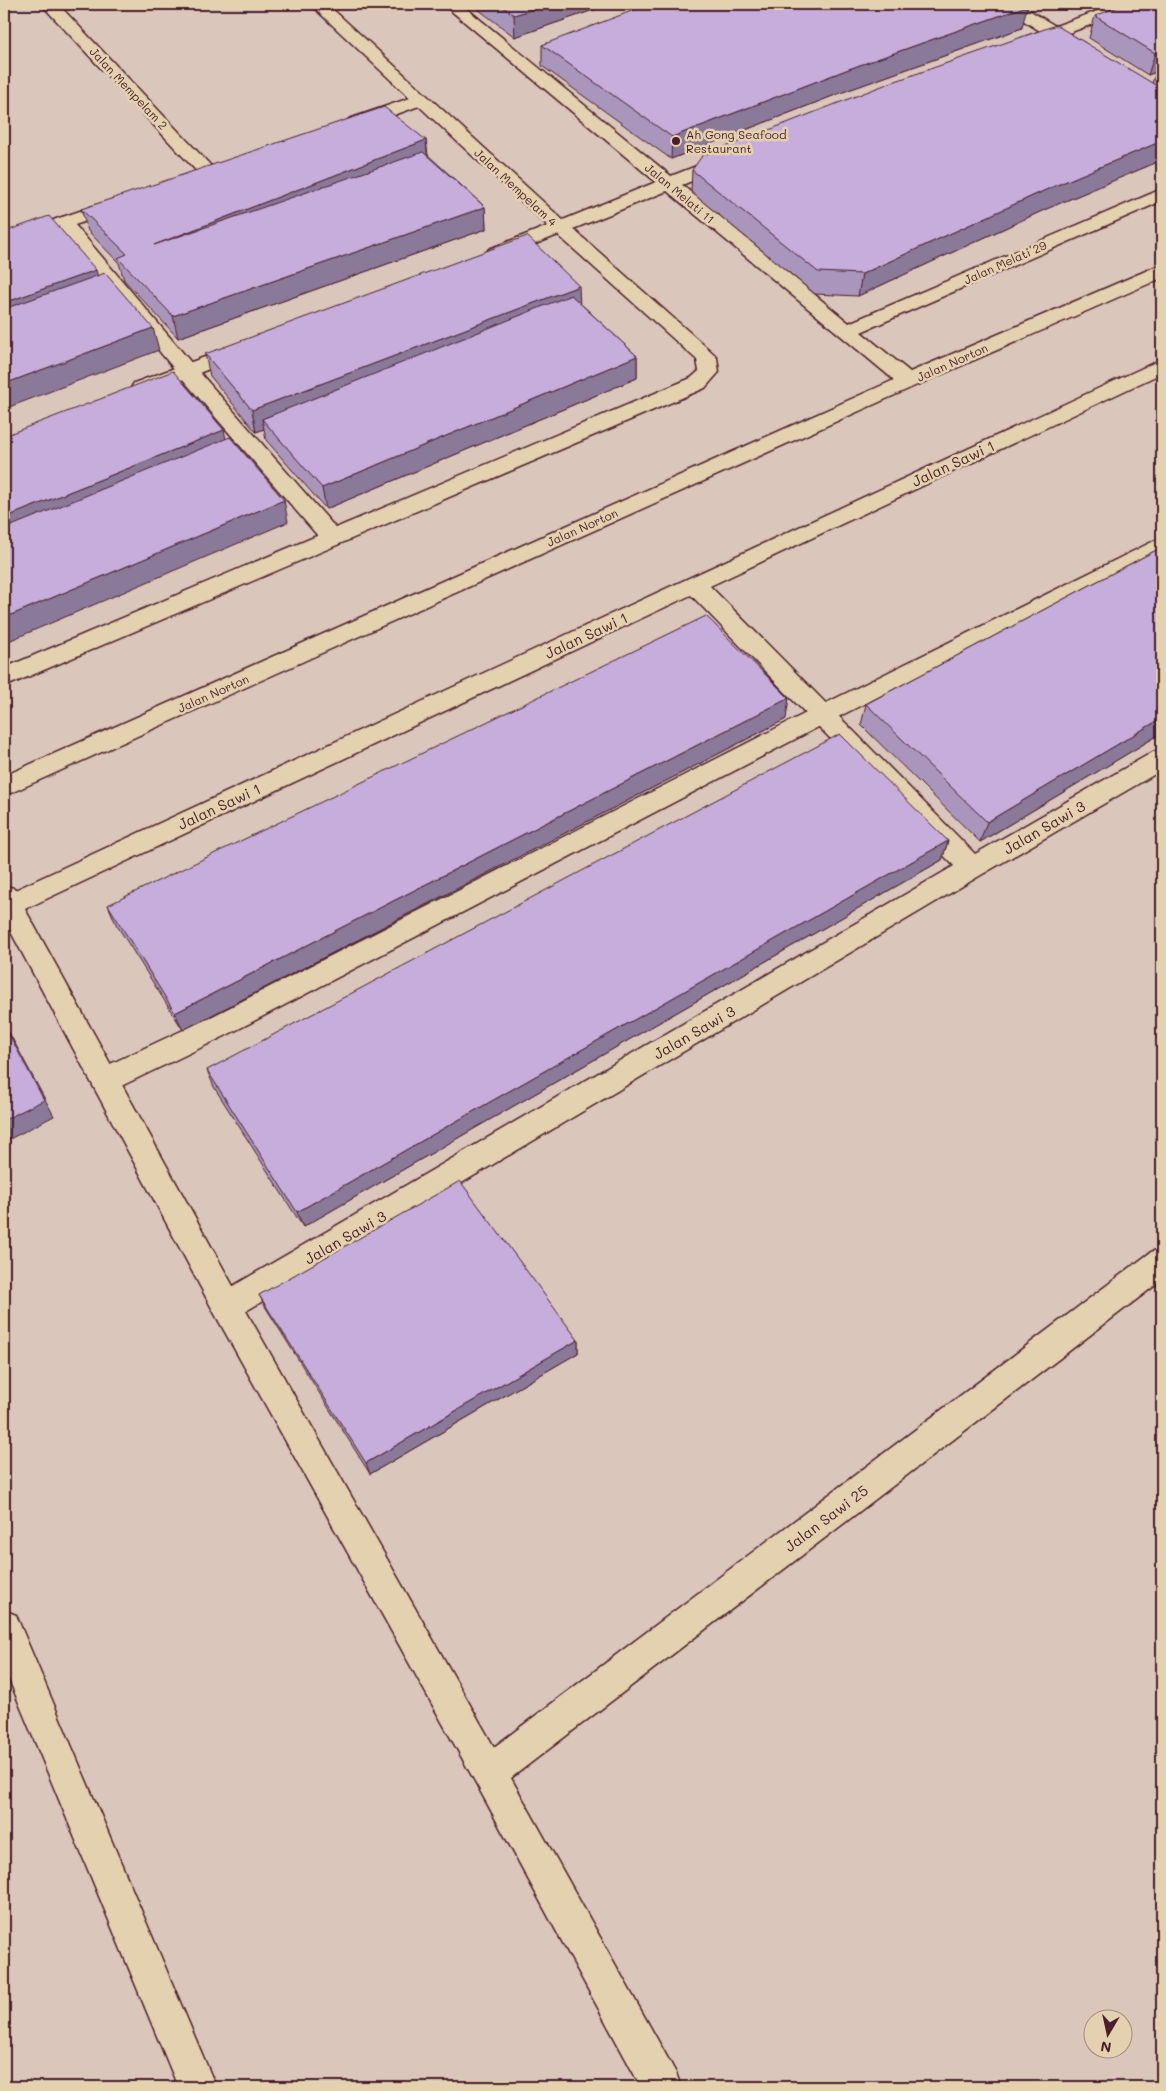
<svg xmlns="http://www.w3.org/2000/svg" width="1166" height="2091" viewBox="0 0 1166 2091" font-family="Mali,sans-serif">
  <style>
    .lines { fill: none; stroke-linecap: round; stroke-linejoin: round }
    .lane-casing { stroke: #4a1f2b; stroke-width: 3 }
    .street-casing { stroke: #4a1f2b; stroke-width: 3 }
    .lane { fill: #e4d1af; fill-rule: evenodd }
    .street { fill: #e4d1af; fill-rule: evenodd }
    .wall { fill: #aa95bd; stroke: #4a1f2b }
    .shaded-wall { fill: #8b799a; stroke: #4a1f2b }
    .building { fill: #c6addc; stroke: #4a1f2b }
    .poi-dot { fill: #4a1f2b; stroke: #e4d1af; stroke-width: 2 }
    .labels { text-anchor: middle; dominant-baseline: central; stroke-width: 5; stroke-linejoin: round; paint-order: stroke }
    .far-street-label { font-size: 12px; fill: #4a1f2b; stroke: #e4d1af }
    .far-poi-label { font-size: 12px; fill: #4a1f2b; stroke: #e4d1af; text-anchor: start }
    .street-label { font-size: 15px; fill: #4a1f2b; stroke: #e4d1af }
  </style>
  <rect width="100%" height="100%" fill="#dbc6bc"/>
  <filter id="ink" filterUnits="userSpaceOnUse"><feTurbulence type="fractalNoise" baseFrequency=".02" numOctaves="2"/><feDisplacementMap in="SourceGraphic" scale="10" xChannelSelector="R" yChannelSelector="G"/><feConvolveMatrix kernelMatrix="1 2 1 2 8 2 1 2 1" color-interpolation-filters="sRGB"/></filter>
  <g filter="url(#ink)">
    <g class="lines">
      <defs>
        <g id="lane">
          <polygon points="1000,4 1019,4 1085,44 1087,48 1085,52 1073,52 1002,7"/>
          <polygon points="63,217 70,219 194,366 340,533 343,538 340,543 332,546 324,543 180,376 56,227 54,223 56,219"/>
          <polygon points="1162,537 1162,554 830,721 225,1036 115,1089 105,1092 95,1089 91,1080 95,1071 205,1020 814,709"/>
          <polygon points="4,1610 16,1615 216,2087 178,2087 4,1667"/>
        </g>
        <g id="street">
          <polygon points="41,4 58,4 214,169 217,173 214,177 208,178 202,177"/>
          <polygon points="310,4 327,4 563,220 656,182 443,4 461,4 671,176 722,156 728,155 734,156 737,160 734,164 682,185 849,323 1162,189 1162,201 861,332 910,372 1155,267 1162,265 1162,278 915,386 4,796 4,776 894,380 667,191 573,229 714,354 717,358 719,372 705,388 4,687 4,668 691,378 699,371 697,360 558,235 503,257 496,259 489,257 486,253 489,249 548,226 419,106 361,127 355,128 349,127 346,123 349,119 410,98"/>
          <polygon points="1117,4 1140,4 1138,7 1034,46 1022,46 1020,42 1022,38"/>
          <polygon points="118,198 125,200 127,204 125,208 4,249 4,237"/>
          <polygon points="243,343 250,345 253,349 250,353 148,393 141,395 134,393 131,388 134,383"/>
          <path d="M 1162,359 L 1162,373 L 710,586 L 975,854 L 1153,752 L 1162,750 L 1162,770 L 981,875 L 246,1311 L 494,1747 L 1151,1252 L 1162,1248 L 1162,1280 L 511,1778 L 676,2073 L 681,2087 L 641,2087 L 477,1785 L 216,1316 L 4,919 L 4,885 L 13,888 L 15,890 ZM 691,595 L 954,866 L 233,1286 L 25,909 Z"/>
        </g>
      </defs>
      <!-- lane casing -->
      <use href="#lane" class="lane-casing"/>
      <!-- street casing -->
      <use href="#street" class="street-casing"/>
      <!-- lane -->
      <use href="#lane" class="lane"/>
      <!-- street -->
      <use href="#street" class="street"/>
    </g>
    <!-- wall -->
    <g class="wall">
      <polygon points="471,4 602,4 602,7 515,37"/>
      <polygon points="1033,4 1053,4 1041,8"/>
      <polygon points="1162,4 1162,160 1044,210 858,296 815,294 691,192 692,170 1152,83 1156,72 1148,75 1089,38 1095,16"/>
      <polygon points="1022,28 843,92 671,159 542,66 542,45"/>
      <polygon points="426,140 428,155 485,207 486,229 178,338 124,280 119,263 88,231 81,209"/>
      <polygon points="580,303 637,356 637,378 326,509 266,440 264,429 256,432 210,376 205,354"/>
      <polygon points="1162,547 1162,733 980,842 861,725 866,704"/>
      <polygon points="786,719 183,1030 116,924 108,905"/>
      <polygon points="948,841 942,860 303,1227 214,1087 207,1070"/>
      <polygon points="259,1295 578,1340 578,1353 370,1474 266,1308"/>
    </g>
    <!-- shaded-wall -->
    <g class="shaded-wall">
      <polygon points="549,4 602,4 602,7 515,37 514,15"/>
      <polygon points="1042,4 1053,4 1041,8"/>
      <polygon points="1027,6 1022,28 843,92 671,159 672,137 846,70"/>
      <polygon points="1162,50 1162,65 1158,63 1156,72 1148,75 1155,53"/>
      <polygon points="426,140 428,162 154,245"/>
      <polygon points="1162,141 1162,160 1044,210 858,296 862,274 1050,188"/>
      <polygon points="485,207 486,229 178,338 173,316"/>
      <polygon points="96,270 102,292 4,328 4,303"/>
      <polygon points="579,286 580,308 262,419 264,429 256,432 252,410"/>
      <polygon points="153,328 159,350 4,409 4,384"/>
      <polygon points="637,356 637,378 326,509 322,488"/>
      <polygon points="224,430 229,452 4,543 4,518"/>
      <polygon points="284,500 288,522 4,643 4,618"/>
      <polygon points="789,698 786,719 183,1030 175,1013"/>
      <polygon points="1162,718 1162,733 980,842 987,822"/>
      <polygon points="948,841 942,860 303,1227 297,1212"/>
      <polygon points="4,1023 54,1116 4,1142"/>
      <polygon points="578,1340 578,1353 370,1474 366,1463"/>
    </g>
    <!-- building -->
    <g class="building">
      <polygon points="499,4 549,4 514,15"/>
      <polygon points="650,4 1023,4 1027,6 846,70 672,137 542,45"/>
      <polygon points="1125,4 1162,4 1162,50 1155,53 1095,16"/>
      <polygon points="1056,25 1162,89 1162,141 1050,188 862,274 818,272 692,170 702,156 887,84"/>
      <polygon points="384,107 426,140 154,245 423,152 485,207 173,316 118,258 127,254 81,209"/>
      <polygon points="49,216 96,270 4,303 4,232"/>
      <polygon points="527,236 579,286 252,410 205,354"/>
      <polygon points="105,273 153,328 4,384 4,309"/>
      <polygon points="571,295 637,356 322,488 262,419"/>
      <polygon points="173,371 224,430 4,518 4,436"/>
      <polygon points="230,437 284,500 4,618 4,529"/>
      <polygon points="1162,547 1162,718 987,822 866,704"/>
      <polygon points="706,616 789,698 175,1013 108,905"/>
      <polygon points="840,734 948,841 297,1212 207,1070"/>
      <polygon points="4,1025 44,1100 4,1120"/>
      <polygon points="460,1181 578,1340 366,1463 259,1295"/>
    </g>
  </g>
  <!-- markers -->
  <circle class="poi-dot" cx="676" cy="141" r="5"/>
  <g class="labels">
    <!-- far-street labels -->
    <g class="far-street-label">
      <text transform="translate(129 88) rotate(47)">Jalan Mempelam 2</text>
      <text transform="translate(516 187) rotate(43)">Jalan Mempelam 4</text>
      <text transform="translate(680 193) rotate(40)">Jalan Melati 11</text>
      <text transform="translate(1005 262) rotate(-24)">Jalan Melati 29</text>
      <text transform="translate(952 362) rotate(-24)">Jalan Norton</text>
      <text transform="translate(582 527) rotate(-24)">Jalan Norton</text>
      <text transform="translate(213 693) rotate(-24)">Jalan Norton</text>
    </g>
    <!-- far-poi labels -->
    <g class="far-poi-label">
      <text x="686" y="134">Ah Gong Seafood<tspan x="686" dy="14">Restaurant</tspan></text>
    </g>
    <!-- street labels -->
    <g class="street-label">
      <text transform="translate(953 463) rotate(-25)">Jalan Sawi 1</text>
      <text transform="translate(586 635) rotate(-25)">Jalan Sawi 1</text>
      <text transform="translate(219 806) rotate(-25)">Jalan Sawi 1</text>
      <text transform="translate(1044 827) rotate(-30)">Jalan Sawi 3</text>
      <text transform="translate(694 1032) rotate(-30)">Jalan Sawi 3</text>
      <text transform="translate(345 1237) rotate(-30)">Jalan Sawi 3</text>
      <text transform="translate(826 1518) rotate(-37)">Jalan Sawi 25</text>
    </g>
  </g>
  <!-- margin -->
  <rect width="1166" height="2091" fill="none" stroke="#e4d1af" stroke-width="20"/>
  <rect x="10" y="10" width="1146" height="2071" fill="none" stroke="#4a1f2b" stroke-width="2" filter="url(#ink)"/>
  <!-- north arrow -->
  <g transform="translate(1108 2034) rotate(189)"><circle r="24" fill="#e4d1af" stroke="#a68a7a"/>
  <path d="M0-4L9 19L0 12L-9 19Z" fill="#4a1f2b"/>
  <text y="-8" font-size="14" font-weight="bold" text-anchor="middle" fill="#4a1f2b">N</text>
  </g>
</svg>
